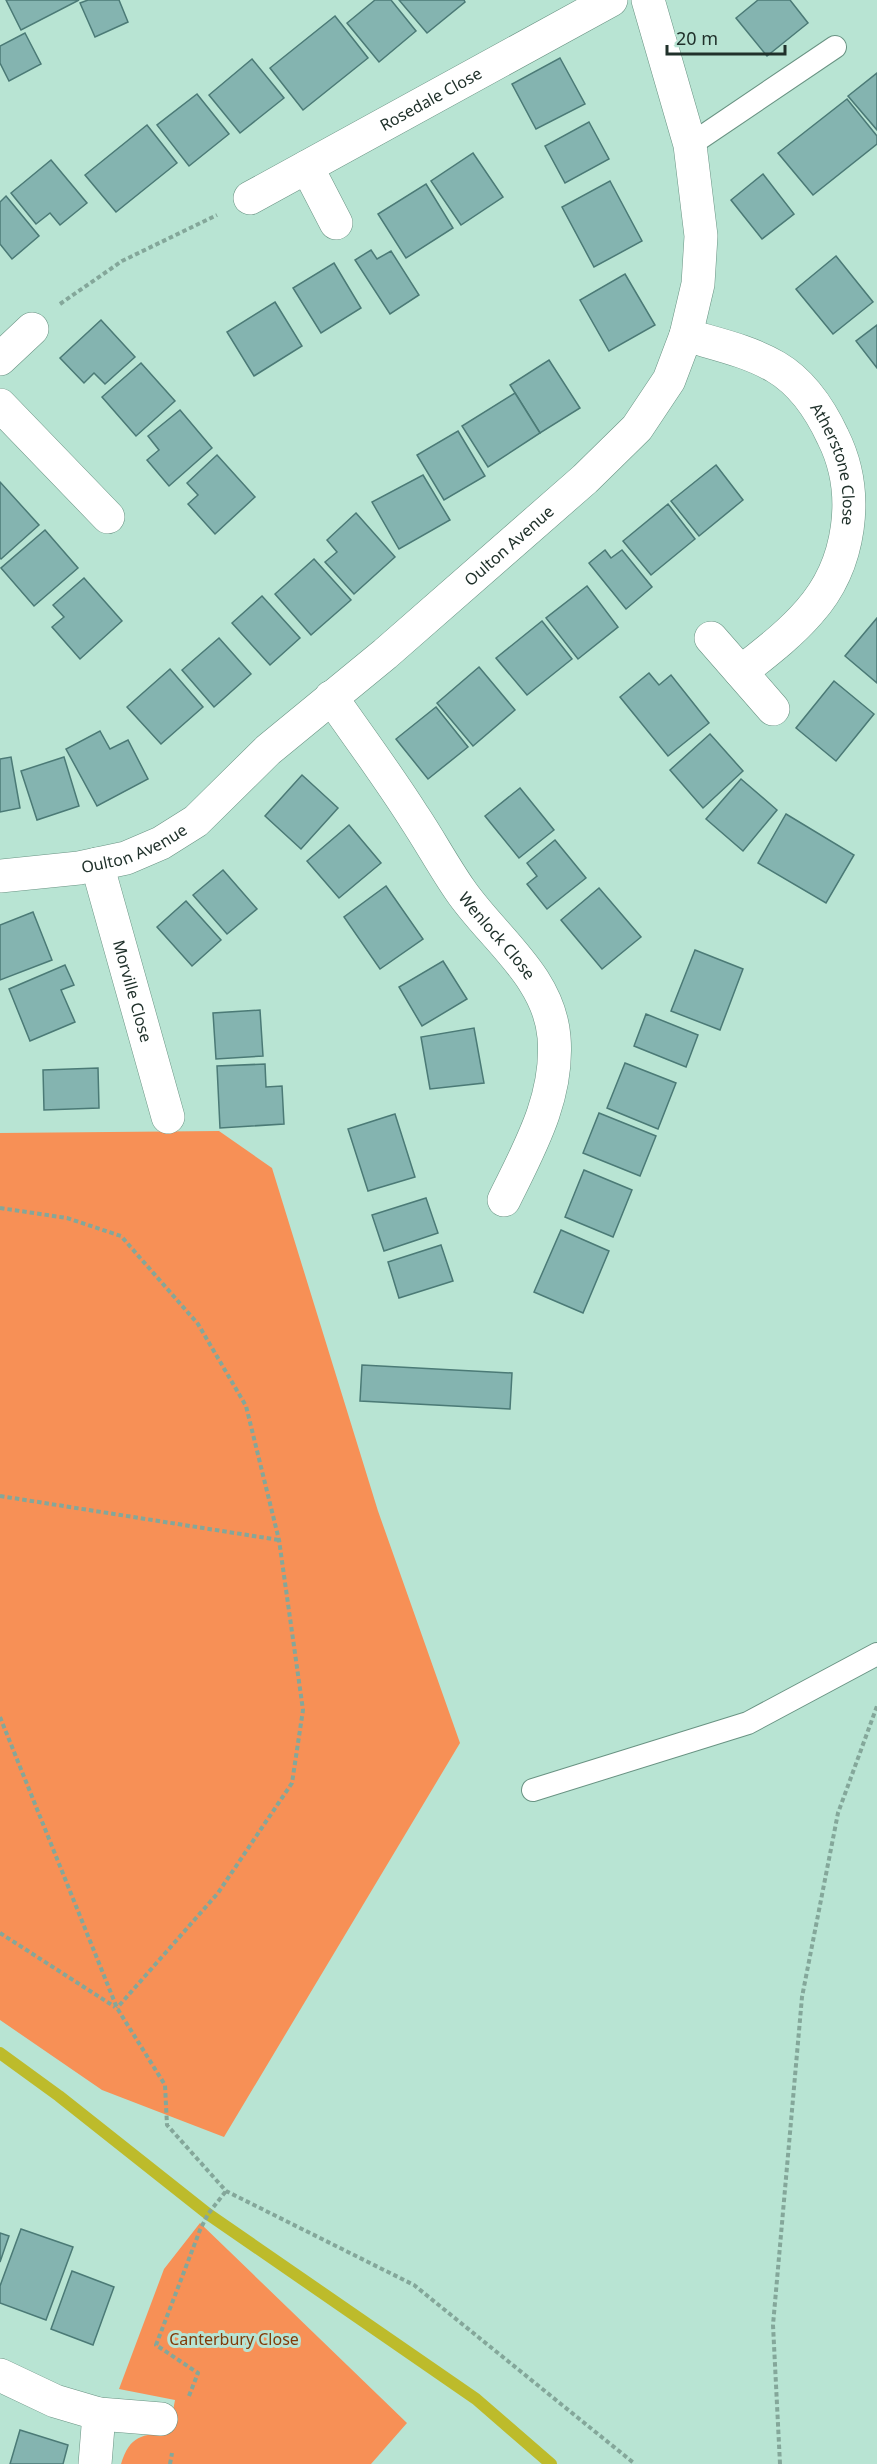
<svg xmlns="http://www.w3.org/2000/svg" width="877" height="2464" viewBox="0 0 877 2464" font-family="'Noto Sans',sans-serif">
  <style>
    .green { fill: #f79056 }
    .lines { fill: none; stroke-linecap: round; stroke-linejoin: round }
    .stream { stroke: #bdbb2b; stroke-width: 12 }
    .building { fill: #84b4b0; stroke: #4b7a76; stroke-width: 1.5 }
    .lane-casing { stroke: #699383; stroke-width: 24 }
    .street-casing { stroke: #699383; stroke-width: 34 }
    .path { stroke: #84a79a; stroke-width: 4; stroke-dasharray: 4.5 3; stroke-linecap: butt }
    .lane { stroke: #fff; stroke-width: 22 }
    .street { stroke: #fff; stroke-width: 33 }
    .labels { text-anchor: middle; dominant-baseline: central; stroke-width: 6; stroke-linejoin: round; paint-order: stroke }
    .street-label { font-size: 16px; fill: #20312b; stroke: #b8e4d3 }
    .park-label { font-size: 16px; fill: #803a09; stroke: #b8e4d3 }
  </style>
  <rect width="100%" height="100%" fill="#b8e4d3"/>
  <!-- green -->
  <g class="green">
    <polygon points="219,1131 272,1168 378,1511 460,1743 224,2137 102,2090 0,2020 0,1133"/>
    <path d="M 200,2223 L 407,2423 L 371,2464 L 121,2464 C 130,2435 142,2435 169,2432 L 175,2400 L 119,2389 L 164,2269 Z"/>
  </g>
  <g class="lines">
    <!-- stream -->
    <polyline class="stream" points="0,2053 59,2096 208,2214 476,2399 551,2464"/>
  </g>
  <!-- building -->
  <g class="building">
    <polygon points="6,0 79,0 21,30"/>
    <polygon points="88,0 119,0 128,22 95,37 80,3"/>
    <polygon points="375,0 391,0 416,31 379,62 347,23"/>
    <polygon points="399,0 464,0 465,2 427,33"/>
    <polygon points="758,0 790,0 808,23 767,56 736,18"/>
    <polygon points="335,16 368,58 303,110 270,68"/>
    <polygon points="25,33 41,64 9,81 0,63 0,46"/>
    <polygon points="560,58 585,104 536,129 512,84"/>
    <polygon points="252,59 284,98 240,133 209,95"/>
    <polygon points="877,73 877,130 848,96"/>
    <polygon points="197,94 229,134 189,166 157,125"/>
    <polygon points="847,99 877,136 877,144 813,195 778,153"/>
    <polygon points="589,122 609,159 565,183 545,146"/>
    <polygon points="147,125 177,163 116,212 85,175"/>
    <polygon points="473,153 503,197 461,225 431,181"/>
    <polygon points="51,160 87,203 60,225 50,213 36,224 11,193"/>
    <polygon points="763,174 794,214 762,239 731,200"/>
    <polygon points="610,181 642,241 594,267 562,207"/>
    <polygon points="426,184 453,228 406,258 378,214"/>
    <polygon points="6,196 39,236 12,259 0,244 0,202"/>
    <polygon points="371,250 377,259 391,251 419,295 390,314 355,260"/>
    <polygon points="836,256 873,302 833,334 796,289"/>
    <polygon points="334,263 361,308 321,333 293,288"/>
    <polygon points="625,274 655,325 609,351 580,300"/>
    <polygon points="275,302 302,346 254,376 227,332"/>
    <polygon points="101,320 135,357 105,384 94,373 84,383 60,358"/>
    <polygon points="877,325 877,368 856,341"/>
    <polygon points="549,360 580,408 540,433 510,385"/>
    <polygon points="141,363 175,401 136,436 102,397"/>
    <polygon points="515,393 540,433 488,467 462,426"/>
    <polygon points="180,410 212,448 169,486 147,460 159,450 148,436"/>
    <polygon points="458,431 485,476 444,500 417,455"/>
    <polygon points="217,455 255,497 215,534 188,504 198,495 187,483"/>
    <polygon points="716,465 743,500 699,536 671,501"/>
    <polygon points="423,475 450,520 399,549 372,502"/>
    <polygon points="0,482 39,525 1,559 0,558"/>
    <polygon points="668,504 695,539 651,575 623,541"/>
    <polygon points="356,513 395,557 354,594 325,562 337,552 327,540"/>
    <polygon points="45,530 78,568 34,606 1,568"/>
    <polygon points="605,550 611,558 622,550 652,587 626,609 589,563"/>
    <polygon points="314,559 351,600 311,635 275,594"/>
    <polygon points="84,578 122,621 80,659 52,627 64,617 53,605"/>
    <polygon points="587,586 618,627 578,659 546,618"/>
    <polygon points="262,596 300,638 270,665 232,623"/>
    <polygon points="877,618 877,683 845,656"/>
    <polygon points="542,621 572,659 527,695 496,658"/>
    <polygon points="219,638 251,674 214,707 182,670"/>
    <polygon points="479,667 515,710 473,746 437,703"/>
    <polygon points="170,669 203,707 161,744 127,707"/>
    <polygon points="649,673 659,685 671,675 709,723 668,756 620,697"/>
    <polygon points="834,681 874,714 836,761 796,728"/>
    <polygon points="436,707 468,747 428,779 396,739"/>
    <polygon points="100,731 110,749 128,740 148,779 97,806 66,749"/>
    <polygon points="710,734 743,771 703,808 670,770"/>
    <polygon points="11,757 20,808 0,812 0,759"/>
    <polygon points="64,757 79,806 37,820 21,771"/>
    <polygon points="302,775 338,808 301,849 265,816"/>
    <polygon points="741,779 777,810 743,851 706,819"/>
    <polygon points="520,788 554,830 519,858 485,816"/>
    <polygon points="786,814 854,855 826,903 758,863"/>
    <polygon points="349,825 381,863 339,898 307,861"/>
    <polygon points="555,840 586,878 547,909 527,884 537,876 527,863"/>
    <polygon points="223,870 257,909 227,934 193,895"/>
    <polygon points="386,886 423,939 380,969 344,917"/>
    <polygon points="599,888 641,937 602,969 561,920"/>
    <polygon points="186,901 221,940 192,966 157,927"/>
    <polygon points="33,912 52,960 0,980 0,925"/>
    <polygon points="695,950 743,969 720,1030 671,1011"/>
    <polygon points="443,961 467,999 422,1026 399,987"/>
    <polygon points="65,965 74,985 61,990 75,1022 30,1041 9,989"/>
    <polygon points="260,1010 263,1056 216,1059 213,1013"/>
    <polygon points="646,1014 698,1035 686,1067 634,1046"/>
    <polygon points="474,1028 484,1083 430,1089 421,1037"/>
    <polygon points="625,1063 676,1083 658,1129 607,1108"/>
    <polygon points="265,1064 266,1087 282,1086 284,1124 220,1128 217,1066"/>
    <polygon points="98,1068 99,1108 44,1110 43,1070"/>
    <polygon points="599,1113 656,1136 640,1176 583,1153"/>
    <polygon points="395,1114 415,1177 368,1191 348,1129"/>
    <polygon points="584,1170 632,1190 613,1237 565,1217"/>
    <polygon points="426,1198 438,1233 384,1251 372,1215"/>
    <polygon points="561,1230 609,1251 583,1313 534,1292"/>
    <polygon points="441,1245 453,1281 399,1298 388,1262"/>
    <polygon points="362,1365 512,1373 510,1409 360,1401"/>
    <polygon points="21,2229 73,2247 46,2320 0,2303 0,2286"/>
    <polygon points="0,2233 9,2236 0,2262"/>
    <polygon points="72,2271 114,2287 93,2345 51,2329"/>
    <polygon points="20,2430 68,2445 63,2464 10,2464"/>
  </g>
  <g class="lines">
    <defs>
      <g id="lane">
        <polyline points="690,145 835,47"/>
        <polyline points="533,1790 748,1723 877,1654"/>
      </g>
      <g id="street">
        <polyline points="307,167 336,223"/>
        <path id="s1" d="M 250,198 L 611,0"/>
        <path id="s2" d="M 686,335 C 716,344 749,351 776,367 C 803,383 820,409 833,437 C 861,493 851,565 809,612 C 789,635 765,653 741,672"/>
        <polyline points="0,359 32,329"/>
        <polyline points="0,405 108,517"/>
        <polyline points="711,638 773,709"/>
        <path id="s3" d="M 331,697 C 359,737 388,776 414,817 C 430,841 444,867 460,890 C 492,937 549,976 554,1037 C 559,1097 529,1149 504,1200"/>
        <path id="s4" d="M 97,864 L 168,1117"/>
        <path id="s5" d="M 0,876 L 79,868 L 126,858 L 161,843 L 196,821 L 268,750 L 385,654 L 585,479 L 637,428 L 669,380 L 686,335 L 698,284 L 701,236 L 690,145 L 648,0"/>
        <polyline points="0,2375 55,2401 99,2414 161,2419"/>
        <polyline points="95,2464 99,2414"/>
      </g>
    </defs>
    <!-- lane casing -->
    <use href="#lane" class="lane-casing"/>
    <!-- street casing -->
    <use href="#street" class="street-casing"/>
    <!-- path -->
    <g class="path">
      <polyline points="60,304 122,261 217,215"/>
      <polyline points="0,1208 67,1218 121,1236 198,1324 246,1406 279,1540 303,1710 292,1783 218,1893 117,2008"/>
      <polyline points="0,1496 279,1540"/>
      <polyline points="0,1717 117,2008 165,2085 167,2125 226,2191 414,2285 635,2464"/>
      <polyline points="0,1933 115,2007"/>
      <polyline points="189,2396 198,2373 156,2345 200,2230 208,2214 226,2191"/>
      <polyline points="170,2464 172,2453"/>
      <polyline points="780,2464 773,2325 802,1997 838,1813 877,1706"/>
    </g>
    <!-- lane -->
    <use href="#lane" class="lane"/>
    <!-- street -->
    <use href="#street" class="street"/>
  </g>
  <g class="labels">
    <!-- street labels -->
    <g class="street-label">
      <text stroke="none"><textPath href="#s1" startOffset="206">Rosedale Close</textPath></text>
      <text stroke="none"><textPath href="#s2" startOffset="214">Atherstone Close</textPath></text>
      <text stroke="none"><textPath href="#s5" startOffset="624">Oulton Avenue</textPath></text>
      <text stroke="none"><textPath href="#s5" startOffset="138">Oulton Avenue</textPath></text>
      <text stroke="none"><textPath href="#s3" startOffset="291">Wenlock Close</textPath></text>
      <text stroke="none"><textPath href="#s4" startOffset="132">Morville Close</textPath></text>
    </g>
    <!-- park labels -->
    <g class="park-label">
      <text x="234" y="2339">Canterbury Close</text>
    </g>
  </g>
  <!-- scale -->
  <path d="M667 45v9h118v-9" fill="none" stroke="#20312b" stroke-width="3"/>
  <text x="676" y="45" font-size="18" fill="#20312b" stroke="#b8e4d3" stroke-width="4.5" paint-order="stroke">20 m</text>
</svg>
